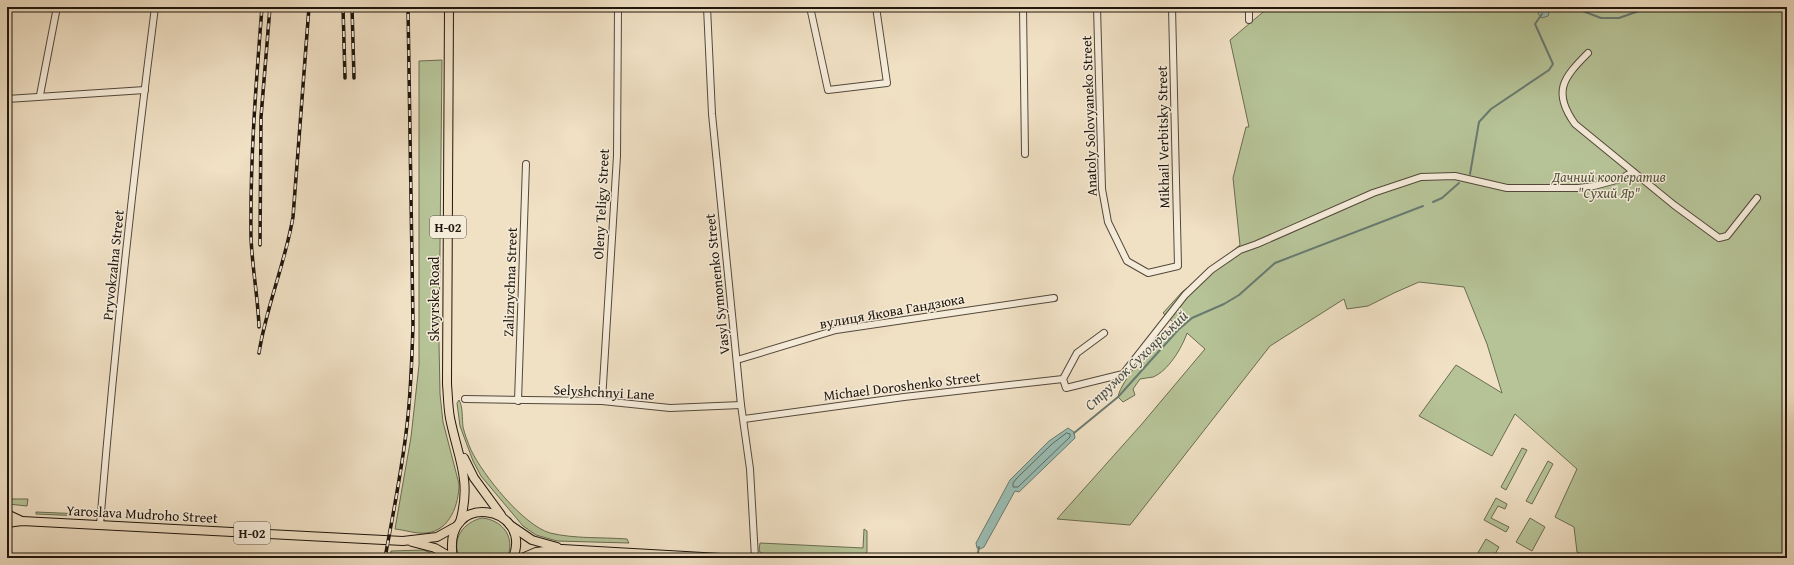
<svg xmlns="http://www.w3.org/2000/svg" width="1794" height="565" viewBox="0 0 1794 565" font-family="'Gentium Book Plus',serif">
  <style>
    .green { fill: #b6c397; stroke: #6a6c52 }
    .water { fill: #9abdb4; stroke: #697a71 }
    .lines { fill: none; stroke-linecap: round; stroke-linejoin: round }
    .shore { stroke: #5c6a60; stroke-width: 1 }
    .stream { stroke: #697a71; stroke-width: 2 }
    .minor-casing { stroke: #53483b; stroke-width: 8 }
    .major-casing { stroke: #1f160d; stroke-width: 10 }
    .minor { stroke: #f5ebd9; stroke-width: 6 }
    .major { stroke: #f0e0c4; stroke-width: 8 }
    .rail-casing { stroke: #1f160d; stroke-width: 3.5 }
    .rail { stroke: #f5ebd9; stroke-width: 2; stroke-dasharray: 6; stroke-linecap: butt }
    .labels { text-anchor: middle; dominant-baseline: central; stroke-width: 3; stroke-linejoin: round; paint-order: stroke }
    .shield { fill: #f5ebd9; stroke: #5f564a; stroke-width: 1 }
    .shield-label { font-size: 13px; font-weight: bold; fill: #1f160d }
    .street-label { font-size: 14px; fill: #1f160d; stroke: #f5ebd9 }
    .park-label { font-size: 14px; font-style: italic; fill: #54533d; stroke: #f5ebd9 }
    .water-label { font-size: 15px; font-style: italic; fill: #4a5047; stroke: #f5ebd9 }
  </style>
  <rect width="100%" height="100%" fill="#f0e0c4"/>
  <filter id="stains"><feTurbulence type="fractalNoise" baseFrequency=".005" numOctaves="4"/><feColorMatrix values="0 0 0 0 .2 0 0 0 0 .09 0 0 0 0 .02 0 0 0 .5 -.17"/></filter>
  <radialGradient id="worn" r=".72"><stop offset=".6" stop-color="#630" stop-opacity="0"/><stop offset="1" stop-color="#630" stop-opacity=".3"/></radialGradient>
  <!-- green -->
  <g class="green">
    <path d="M 1269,7 L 1787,7 L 1787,558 L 1590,558 L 1577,552 L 1574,527 L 1555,517 L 1577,469 L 1515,414 L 1492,456 L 1419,416 L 1456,365 L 1502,393 L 1487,344 L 1464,287 L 1419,282 L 1394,293 L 1368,306 L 1347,309 L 1344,299 L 1270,346 L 1130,525 L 1057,519 L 1141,425 L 1205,349 L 1187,333 C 1182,348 1168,371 1153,377 C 1149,378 1144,378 1140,379 L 1133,389 L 1135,395 L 1123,402 L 1118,397 C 1120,381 1161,333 1175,324 L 1163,313 L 1182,292 L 1240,245 L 1233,178 L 1246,127 L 1249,127 L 1230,40 Z"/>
    <path d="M 442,60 L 439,343 L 440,394 L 443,422 L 459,484 C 459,504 450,531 426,533 C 416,534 405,530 395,529 L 411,437 L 419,365 L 419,61 Z"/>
    <path d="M 459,400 C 463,406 462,419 463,427 C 465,435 468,443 471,450 C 483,475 523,525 550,533 C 575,539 601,537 627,539 L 629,543 L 557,541 L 536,535 L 523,526 L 481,476 L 473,461 L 460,426 L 457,403 Z"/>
    <polygon points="1522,448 1527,450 1506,490 1501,487"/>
    <polygon points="1548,461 1553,464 1532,504 1526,501"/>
    <polygon points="1496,498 1507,504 1505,509 1498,506 1491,518 1509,527 1506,532 1484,520"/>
    <polygon points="7,499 28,499 27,506 8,504"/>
    <polygon points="36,512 82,514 82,516 36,514"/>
    <path d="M 482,518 C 503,520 516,538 507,558 L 460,558 C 450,539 464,522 482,518 Z"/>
    <polygon points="1530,518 1545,527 1532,551 1516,542"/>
    <polygon points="864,529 867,531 867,551 865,558 779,557 766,556 759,551 760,543 863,548"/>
    <polygon points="1486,539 1499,547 1493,558 1480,558 1476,556"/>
    <polygon points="423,550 429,552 437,558 390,558 391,551"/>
  </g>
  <!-- water -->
  <g class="water">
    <polygon points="1541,7 1550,8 1548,16 1542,18 1538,14"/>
    <polygon points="1068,428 1074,432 1075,438 1019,492 1015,491 984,547 980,549 977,548 976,543 1010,480 1049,441"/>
  </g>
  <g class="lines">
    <!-- shore -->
    <polygon class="shore" points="1067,433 1070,434 1070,437 1018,487 1013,487 1013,483 1017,478 1052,444"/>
    <!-- stream -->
    <g class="stream">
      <polyline points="1572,7 1601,18 1619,18 1650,7"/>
      <polyline points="1470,174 1479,122 1491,109 1549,70 1553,64 1535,24 1542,14"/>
      <polyline points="1433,202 1442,198 1459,183"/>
      <polyline points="1074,433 1118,397 1178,330 1192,318 1224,304 1239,295 1275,263 1423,206"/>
      <polyline points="977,558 979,547"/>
    </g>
    <defs>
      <g id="minor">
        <polyline points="707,7 712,114 741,405 750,469 755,558"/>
        <polyline points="810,7 828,90 887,83 876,7"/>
        <polyline points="1023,7 1025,154"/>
        <polyline points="1097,7 1102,189 1108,222 1127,261 1148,273 1178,266 1172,7"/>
        <polyline points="1249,7 1249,20"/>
        <path d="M 1588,53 C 1563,78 1552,92 1575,124 L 1674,205 L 1719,238 L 1727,236 L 1757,198"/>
        <polyline points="40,95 57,7"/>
        <polyline points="7,99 145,90"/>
        <polyline points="1104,333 1077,353 1063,379 1066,388 1123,374 1185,295 1211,270 1240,250 1257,244 1373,193 1421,177 1455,176 1507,188 1578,188 1594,186 1620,179 1633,172"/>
        <polyline points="737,360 836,330 1054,298"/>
        <polyline points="465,399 602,401 670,408 741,405"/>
        <polyline points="518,401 526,164"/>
        <polyline points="602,401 617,156 618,7"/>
        <polyline points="744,419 904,397 1063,379"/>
        <path d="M 100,525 C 114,352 133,179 155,7"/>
      </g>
      <g id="major">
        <path d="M 449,7 L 447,384 C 448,396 448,407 450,418 C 458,458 472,480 460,522"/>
        <polyline points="464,458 474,478 501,515"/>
        <polyline points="7,514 22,521"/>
        <polyline points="7,523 22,521 403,541 437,537 455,527"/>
        <polyline points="510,525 532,540 557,547"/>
        <polyline points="412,542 435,548 452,558"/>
        <path d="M 453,558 C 441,489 534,505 513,558"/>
        <polyline points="522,558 536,552 562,549 721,558"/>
      </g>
    </defs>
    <!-- minor casing -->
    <use href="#minor" class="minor-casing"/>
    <!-- major casing -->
    <use href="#major" class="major-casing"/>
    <!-- minor -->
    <use href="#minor" class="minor"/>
    <!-- major -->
    <use href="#major" class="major"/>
    <defs>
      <g id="rail">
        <polyline points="343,7 345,78"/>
        <polyline points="352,7 354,78"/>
        <polyline points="260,245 261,117 270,7"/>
        <path d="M 259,327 C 258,297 252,267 251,237 C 250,160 256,84 262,7"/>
        <path d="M 259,353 C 266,307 285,264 293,217 L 309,7"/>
        <path d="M 385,558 C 393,514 402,470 407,425 C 411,392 412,358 413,324 L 408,7"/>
      </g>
    </defs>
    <!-- rail casing -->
    <use href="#rail" class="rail-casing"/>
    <!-- rail -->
    <use href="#rail" class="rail"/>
  </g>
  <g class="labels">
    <!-- shield labels -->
    <g class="shield">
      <rect x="430" y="216" width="36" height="22" rx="3"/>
      <rect x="234" y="522" width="36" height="22" rx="3"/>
    </g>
    <g class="shield-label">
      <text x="448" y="227">Н-02</text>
      <text x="252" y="533">Н-02</text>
    </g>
    <!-- street labels -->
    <g class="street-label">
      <text transform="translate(1089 116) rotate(-92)">Anatoly Solovyaneko Street</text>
      <text transform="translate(1163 137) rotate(-91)">Mikhail Verbitsky Street</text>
      <text transform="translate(601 204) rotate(-87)">Oleny Teligy Street</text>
      <text transform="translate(113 265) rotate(-84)">Pryvokzalna Street</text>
      <text transform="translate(510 282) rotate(-88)">Zaliznychna Street</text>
      <text transform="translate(717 284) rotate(-96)">Vasyl Symonenko Street</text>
      <text transform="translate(434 299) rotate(-90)">Skvyrske Road</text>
      <text transform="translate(892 311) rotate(-10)">вулиця Якова Гандзюка</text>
      <text transform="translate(902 386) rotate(-7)">Michael Doroshenko Street</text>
      <text transform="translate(604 392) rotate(3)">Selyshchnyi Lane</text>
      <text transform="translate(142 514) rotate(3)">Yaroslava Mudroho Street</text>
    </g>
    <!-- park labels -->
    <g class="park-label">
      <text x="1609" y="177">Дачний кооператив<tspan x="1609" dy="16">"Сухий Яр"</tspan></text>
    </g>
    <!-- water labels -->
    <g class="water-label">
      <text transform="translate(1136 360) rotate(-44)">Струмок Сухоярський</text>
    </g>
  </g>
  <!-- margin -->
  <rect width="1794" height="565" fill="none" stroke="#f0e0c4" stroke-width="24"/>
  <rect x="8" y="8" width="1778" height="549" fill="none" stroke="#1f160d" stroke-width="2"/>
  <rect x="12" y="12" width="1770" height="541" fill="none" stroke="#1f160d"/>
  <rect width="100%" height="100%" filter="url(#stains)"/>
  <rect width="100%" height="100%" fill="url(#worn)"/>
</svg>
